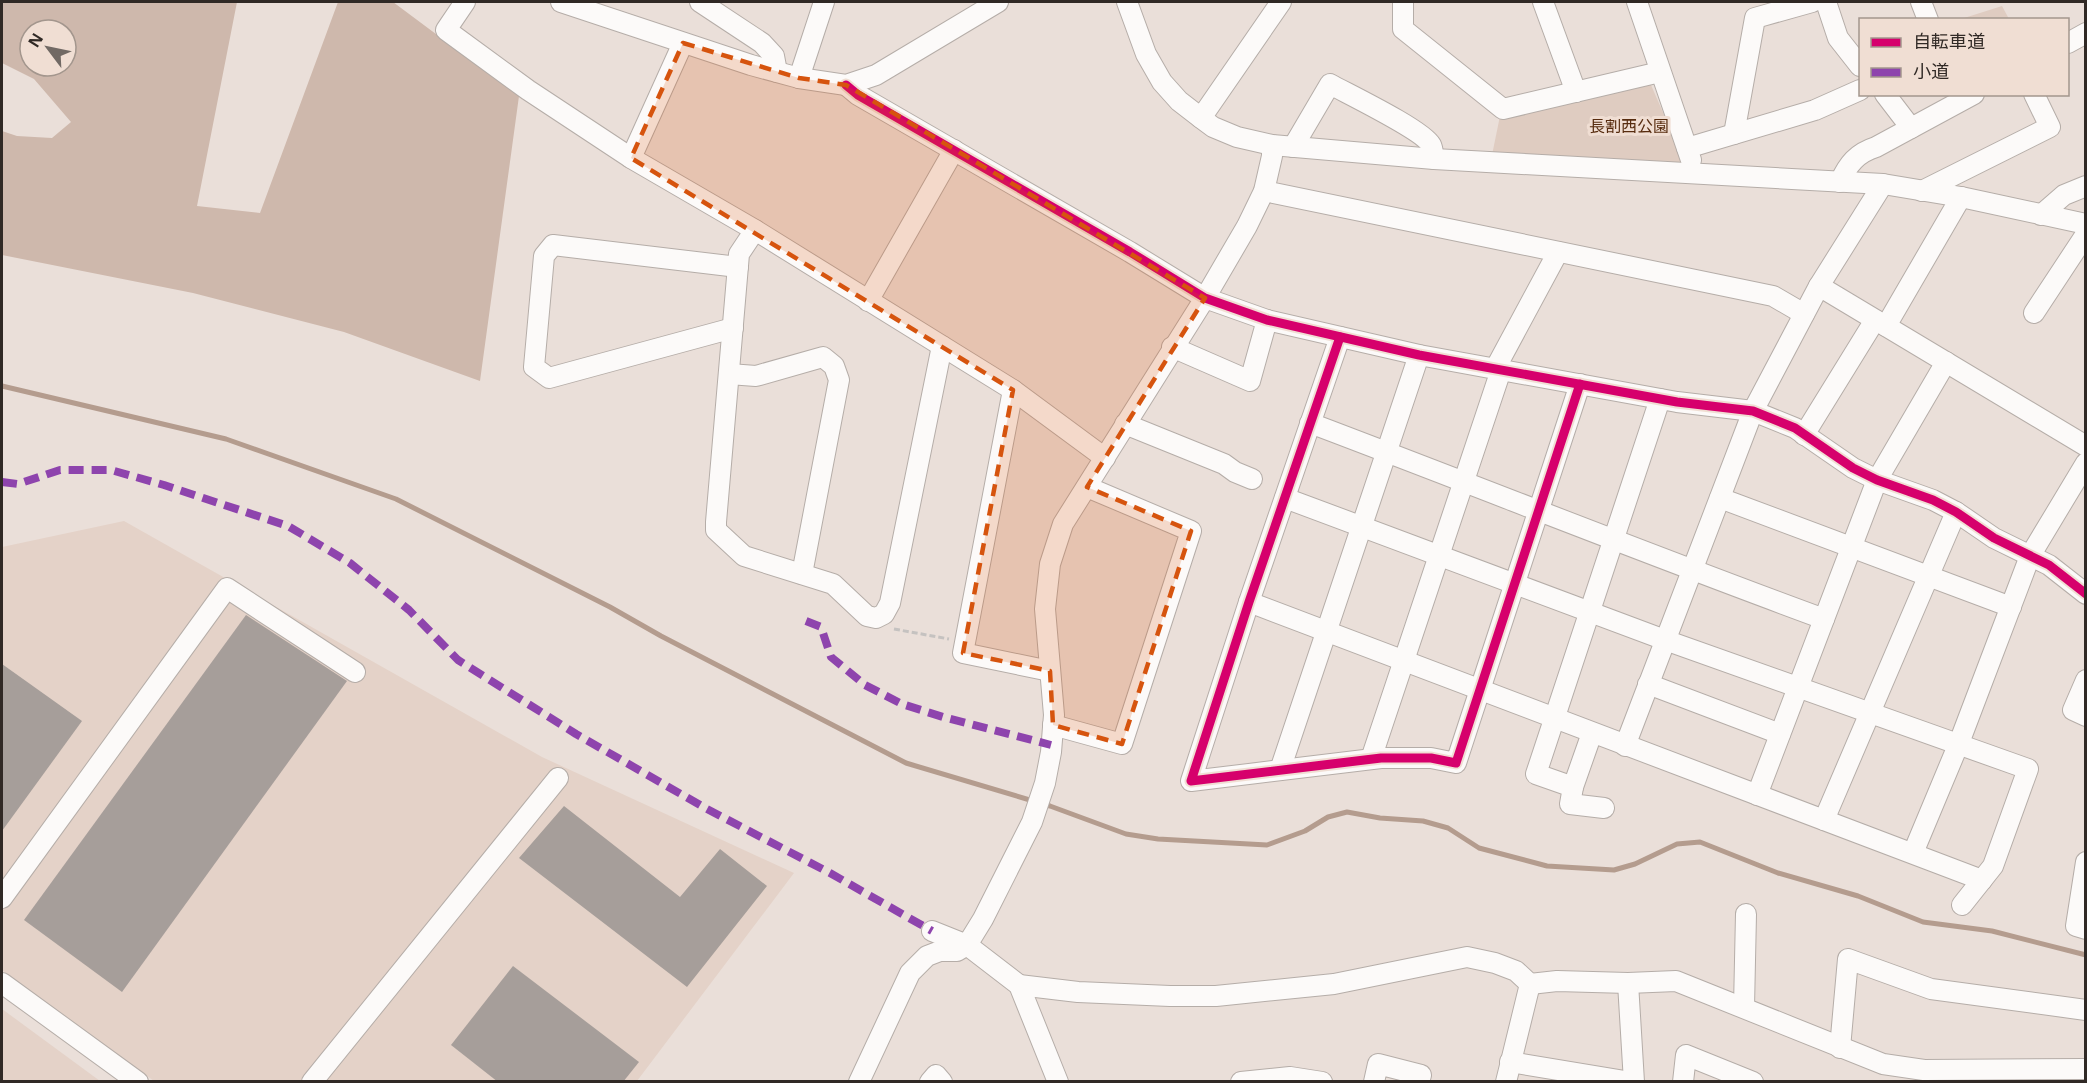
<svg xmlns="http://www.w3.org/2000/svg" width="2087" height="1083" viewBox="0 0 2087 1083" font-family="'Open Sans','Noto Sans JP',sans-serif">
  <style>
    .built { fill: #e4d2c8 }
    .green { fill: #dfccc1 }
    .forest { fill: #ceb8ac; fill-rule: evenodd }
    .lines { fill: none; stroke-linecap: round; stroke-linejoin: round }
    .stream { stroke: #b49c8e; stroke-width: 5 }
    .building { fill: #a69e9a }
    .minor-casing { stroke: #b5ada8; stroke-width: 22 }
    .path { stroke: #c5c2c0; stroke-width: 3; stroke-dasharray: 6 3; stroke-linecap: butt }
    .minor { stroke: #fcfaf9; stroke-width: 20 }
    .quiet { stroke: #8e44ad; stroke-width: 8; stroke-dasharray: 15 8; stroke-linecap: butt }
    .cycleway-casing { stroke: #f0ded3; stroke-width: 13 }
    .cycleway { stroke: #d6006c; stroke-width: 9 }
    .marked { fill: #d6540e; fill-opacity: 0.2; stroke: #d6540e; stroke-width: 4.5; stroke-dasharray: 12 8; stroke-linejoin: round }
    .labels { text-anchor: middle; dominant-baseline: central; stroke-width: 6; stroke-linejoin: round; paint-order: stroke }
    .park-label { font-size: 16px; fill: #572c0f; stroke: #f0ded3 }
  </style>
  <rect width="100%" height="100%" fill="#eadfd9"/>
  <!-- built -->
  <g class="built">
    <polygon points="124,521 542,757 794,873 637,1081 154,1081 2,970 2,547"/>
    <polygon points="2,1009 100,1081 2,1081"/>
  </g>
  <!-- green -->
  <g class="green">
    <polygon points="2002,6 2009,19 1961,19"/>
    <polygon points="1651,85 1686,165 1492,155 1500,116"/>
  </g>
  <!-- forest -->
  <path class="forest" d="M 2,2 L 237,2 L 197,206 L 260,213 L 338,2 L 393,2 L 519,96 L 480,381 L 344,332 L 193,293 L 2,255 L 2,131 L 17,136 L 52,138 L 71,122 L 34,79 L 2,63 ZM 30,30 L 66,30 L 66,66 L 30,66 Z"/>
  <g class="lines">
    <!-- stream -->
    <polyline class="stream" points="2,386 226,439 396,499 610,607 661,636 906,763 1050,806 1126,834 1158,839 1267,845 1305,831 1328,817 1347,812 1380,818 1423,821 1448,828 1479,848 1547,866 1614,870 1635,864 1677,844 1700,842 1778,873 1858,896 1923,922 1992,931 2086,955"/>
  </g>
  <!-- building -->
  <g class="building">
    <polygon points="246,615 347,681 122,992 24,920"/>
    <polygon points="2,664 82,721 2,831"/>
    <polygon points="564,806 680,897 720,849 767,886 687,987 519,858"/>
    <polygon points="513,966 639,1062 623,1082 498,1082 451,1045"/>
  </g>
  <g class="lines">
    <defs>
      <g id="minor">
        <polyline points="465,2 446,30 528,90 631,158 755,230 1013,390 1105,458"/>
        <polyline points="561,2 751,65 799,78 846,85 876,75 998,2"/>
        <polyline points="700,2 762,43 774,56 777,72"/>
        <polyline points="1127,2 1146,54 1162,82 1179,101 1201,118 1213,127 1237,137 1272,145 1434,159 1883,184 1961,197 2086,224"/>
        <polyline points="1403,2 1403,29 1503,109 1660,72"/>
        <polyline points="1543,2 1576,92"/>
        <polyline points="1637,2 1691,160"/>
        <polyline points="1826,2 1838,38 1860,66"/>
        <polyline points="1921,2 1928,20"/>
        <polyline points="2068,43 2086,33"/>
        <polyline points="799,78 824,2"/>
        <polyline points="846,85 858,95 1130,252 1205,298 1267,320 1419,355 1677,402 1753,411 1795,428 1853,468 1877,480 1933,500 1956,512 1994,538 2049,565 2086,594"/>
        <polyline points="1885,94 1911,128"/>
        <polyline points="1201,118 1281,2"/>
        <polyline points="1734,134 1755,18 1812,2"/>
        <path d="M 1293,147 L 1330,84 C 1348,94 1423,130 1431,145 C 1433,149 1433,155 1434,159"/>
        <polyline points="1687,148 1815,110 1860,90"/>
        <polyline points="631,158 683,43"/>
        <path d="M 1840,182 C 1848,164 1857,153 1876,147 L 1974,94"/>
        <polyline points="1264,191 1773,296 1804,314"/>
        <polyline points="1922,191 2050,127 2034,94"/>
        <polyline points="2041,215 2064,195 2086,186"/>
        <polyline points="755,230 739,254 716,522 716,530 744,556 833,584 867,616 876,618 884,614 890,603 942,346"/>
        <polyline points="1819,286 2086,446"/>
        <polyline points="868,301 954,150"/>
        <polyline points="2034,313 2086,234"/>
        <polyline points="1886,326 1961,197"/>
        <polyline points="733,328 549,378 534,367 544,256 553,245 738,267"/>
        <polyline points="1340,337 1249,602 1191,781 1381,758 1431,758 1456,763 1580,384"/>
        <polyline points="1172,347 1250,381 1267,320"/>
        <polyline points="1495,369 1558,252"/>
        <polyline points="729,374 756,376 823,357 834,366 839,380 802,574"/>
        <polyline points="1013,390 963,653 1050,671"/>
        <path d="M 1310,423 C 1482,488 1652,556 1824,619"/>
        <polyline points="1125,424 1224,464 1235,472 1252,479"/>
        <polyline points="1804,435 1875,320"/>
        <polyline points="1285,498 1665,640 2028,769 1993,866 1962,905"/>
        <polyline points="1720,498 2011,607"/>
        <polyline points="1249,602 1982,880"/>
        <polyline points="2086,680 2073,710 2086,716"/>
        <polyline points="1648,684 1780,734"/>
        <polyline points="1053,725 1122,744 1191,531 1087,487"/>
        <polyline points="1625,746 1753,411 1819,286 1883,184"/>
        <polyline points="1371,759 1501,370"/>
        <polyline points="1280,770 1419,355"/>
        <polyline points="1573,787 1592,733"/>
        <polyline points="1757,795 1877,480 1946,362"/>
        <polyline points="1604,808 1570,804 1573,787 1536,774 1660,399"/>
        <polyline points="1824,820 1956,512"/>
        <polyline points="1913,853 1959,743 2030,556 2086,463"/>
        <polyline points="2086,862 2076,926 2086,929"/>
        <polyline points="2,898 227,588 355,672"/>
        <polyline points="932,931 967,945 1019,985 1058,1082"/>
        <polyline points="2,983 138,1082"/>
        <polyline points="1628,983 1634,1082"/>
        <polyline points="1019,985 1078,992 1170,996 1216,996 1334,984 1467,957 1495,963 1516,971 1530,984 1557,981 1628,983 1676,981 1883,1064 1924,1070 2086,1069"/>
        <polyline points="1744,1007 1746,914"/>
        <polyline points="1840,1048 1848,959 1931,989 2086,1010"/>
        <polyline points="1510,1062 1631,1082"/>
        <polyline points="312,1082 558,778"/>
        <polyline points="859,1082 910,973 927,956 940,951 957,951 967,945 983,919 1032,822 1045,783 1051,752 1054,715 1045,609 1050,564 1063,524 1205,298 1247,226 1264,191 1272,156 1272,145"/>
        <polyline points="930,1082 936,1075 942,1082"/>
        <polyline points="1241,1082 1290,1077 1322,1082"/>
        <polyline points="1374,1082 1378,1064 1421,1075 1419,1082"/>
        <polyline points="1506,1082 1530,984"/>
        <polyline points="1683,1082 1686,1055 1753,1082"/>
      </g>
    </defs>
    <!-- minor casing -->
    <use href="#minor" class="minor-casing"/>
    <!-- path -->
    <polyline class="path" points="894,629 949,639"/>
    <!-- minor -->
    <use href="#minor" class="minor"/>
    <!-- quiet -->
    <g class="quiet">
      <polyline points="2,482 18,484 60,470 111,470 164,485 288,526 350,563 409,610 458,660 576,734 707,809 830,873 932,931"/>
      <polyline points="806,621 821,627 831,657 865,685 902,704 943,717 1051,745"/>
    </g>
    <defs>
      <g id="cycleway">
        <polyline points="846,85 858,95 1130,252 1205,298 1267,320 1419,355 1677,402 1753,411 1795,428 1853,468 1877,480 1933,500 1956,512 1994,538 2049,565 2086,594"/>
        <polyline points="1340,337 1249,602 1191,781 1381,758 1431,758 1456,763 1580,384"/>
      </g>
    </defs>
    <!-- cycleway casing -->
    <use href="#cycleway" class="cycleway-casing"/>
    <!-- cycleway -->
    <use href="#cycleway" class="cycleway"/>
  </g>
  <!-- marked area -->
  <path class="marked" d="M 683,43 L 799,78 L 846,85 L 1205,298 L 1087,487 L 1191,531 L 1122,744 L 1053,725 L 1050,671 L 963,653 L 1013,390 L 631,158 Z"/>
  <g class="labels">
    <!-- park labels -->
    <g class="park-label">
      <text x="1629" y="126">長割西公園</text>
    </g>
  </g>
  <!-- border -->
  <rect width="2087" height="1083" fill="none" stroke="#302925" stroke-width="6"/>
  <!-- legend -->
  <rect x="1859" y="18" width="210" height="78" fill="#f0ded3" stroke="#a3968d" stroke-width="1.5"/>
  <rect x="1871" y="38" width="30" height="9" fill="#d6006c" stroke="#a3968d" stroke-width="1.5"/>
  <text x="1913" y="48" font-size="18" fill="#302925">自転車道</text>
  <rect x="1871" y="68" width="30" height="9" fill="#8e44ad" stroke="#a3968d" stroke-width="1.5"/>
  <text x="1913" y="78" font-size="18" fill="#302925">小道</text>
  <!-- north arrow -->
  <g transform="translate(48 48) rotate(302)"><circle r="28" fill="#f0ded3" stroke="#a3968d" stroke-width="1.5"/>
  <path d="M0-4.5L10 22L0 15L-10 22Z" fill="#716964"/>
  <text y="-9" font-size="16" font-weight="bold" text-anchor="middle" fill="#302925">N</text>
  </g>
</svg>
